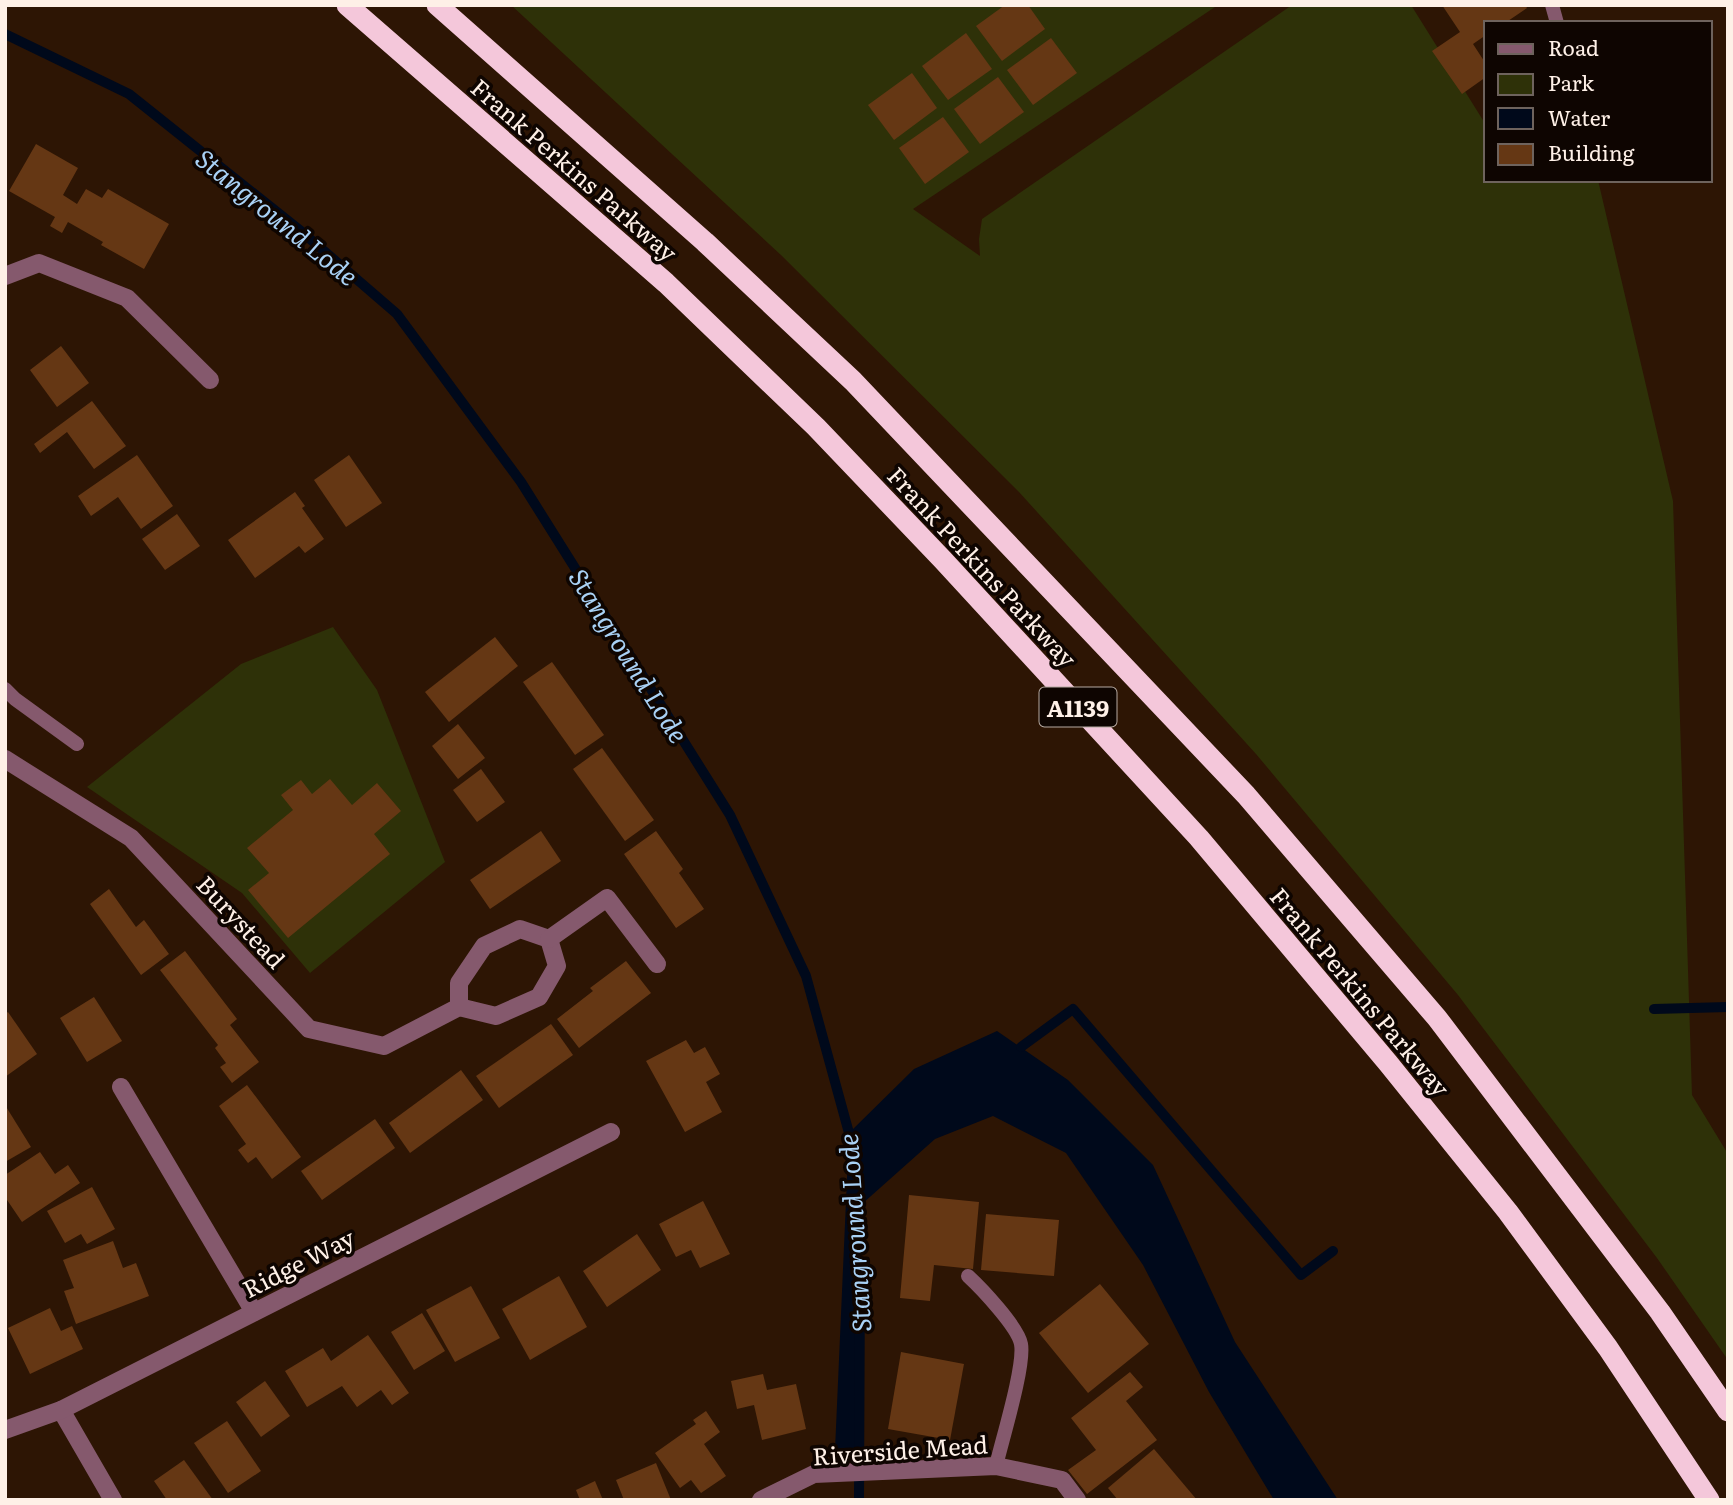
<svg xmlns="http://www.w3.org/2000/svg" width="1733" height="1505" viewBox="0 0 1733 1505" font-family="Literata,serif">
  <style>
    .green { fill: #2e3108 }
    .water { fill: #00091b }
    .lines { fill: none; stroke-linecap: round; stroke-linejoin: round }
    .stream { stroke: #00091b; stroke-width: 10 }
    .building { fill: #653714 }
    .lane { stroke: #85596d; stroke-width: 14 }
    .street { stroke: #85596d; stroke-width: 18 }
    .highway { stroke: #f4c7da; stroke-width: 21 }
    .labels { text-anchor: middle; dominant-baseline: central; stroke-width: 7; stroke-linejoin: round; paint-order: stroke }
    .shield { fill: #0e0501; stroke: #b6aaa2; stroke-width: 2 }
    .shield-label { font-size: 23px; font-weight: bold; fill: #fef0e7 }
    .street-label { font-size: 24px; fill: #fef0e7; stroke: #0e0501 }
    .water-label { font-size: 26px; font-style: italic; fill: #a9d1f5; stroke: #0e0501 }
  </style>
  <rect width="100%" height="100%" fill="#2d1504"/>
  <!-- green -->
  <g class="green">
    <polygon points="511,5 1218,5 913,209 980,256 979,239 982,219 1292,5 1411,5 1486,125 1486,180 1598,180 1673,501 1692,1095 1728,1154 1728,1360 1657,1258 1458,995 1256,754 1019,492 782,256"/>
    <polygon points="333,627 377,690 445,862 310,973 242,893 87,787 241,664"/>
  </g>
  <!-- water -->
  <polygon class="water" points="997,1031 1068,1080 1153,1165 1235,1342 1338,1500 1274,1500 1209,1392 1143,1265 1066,1153 993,1116 935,1139 862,1204 859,1448 835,1450 849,1133 914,1069"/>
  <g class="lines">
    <!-- stream -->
    <g class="stream">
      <polyline points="5,34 129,94 302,232 397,314 521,482 730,815 806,976 849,1133 850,1145"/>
      <polyline points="1654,1009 1728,1007"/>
      <polyline points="1021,1047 1073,1009 1301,1275 1333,1251"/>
      <polyline points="859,1500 860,1269"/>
    </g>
  </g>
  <!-- building -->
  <g class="building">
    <polygon points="1005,5 1028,5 1045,29 1002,61 976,26"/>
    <polygon points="1442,5 1525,5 1527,8 1505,23 1486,23 1486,35 1473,44 1486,64 1486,77 1462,94 1432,51 1460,32"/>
    <polygon points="966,33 992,69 948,100 922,66"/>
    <polygon points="1051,38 1077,73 1033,105 1007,70"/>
    <polygon points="912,73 937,108 894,140 868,105"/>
    <polygon points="998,77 1024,112 980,144 954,109"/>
    <polygon points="943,117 969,152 925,184 899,148"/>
    <polygon points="36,144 78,168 63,195 77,204 86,189 102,198 108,189 169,224 144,269 101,245 103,242 68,222 62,233 50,226 55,217 9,191"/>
    <polygon points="61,346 89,383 57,407 30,370"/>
    <polygon points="92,401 126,446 94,469 67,432 40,453 34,444"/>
    <polygon points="137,455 173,506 141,529 118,497 91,516 78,496"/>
    <polygon points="349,455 382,503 346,527 314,480"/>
    <polygon points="295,492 305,506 302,508 324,539 305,553 299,546 255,578 228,540"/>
    <polygon points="177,514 200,546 165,570 142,539"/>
    <polygon points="495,637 518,666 449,722 425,692"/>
    <polygon points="552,662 604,735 575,755 523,682"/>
    <polygon points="458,724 485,758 458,779 432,746"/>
    <polygon points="602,748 654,820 625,841 573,769"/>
    <polygon points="481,769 505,802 477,822 453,790"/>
    <polygon points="330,779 352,805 377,783 401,811 374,834 390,854 288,938 248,890 269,873 247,848 293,810 281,795 301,780 312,794"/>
    <polygon points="541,831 561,861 490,909 470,880"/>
    <polygon points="656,831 683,869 679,873 704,909 676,928 624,854"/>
    <polygon points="109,889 136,927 144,920 169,954 141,975 90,904"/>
    <polygon points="185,951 237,1019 230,1025 259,1062 232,1083 220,1067 226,1063 215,1048 218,1045 160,970"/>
    <polygon points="626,961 651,993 579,1048 557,1019 593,991 590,988"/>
    <polygon points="94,997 122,1041 87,1062 60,1018"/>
    <polygon points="8,1012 37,1054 5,1077 5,1014"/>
    <polygon points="551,1024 573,1055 499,1108 476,1076"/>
    <polygon points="686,1040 694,1053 705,1047 720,1074 706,1082 722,1112 685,1132 646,1061"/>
    <polygon points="461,1070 483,1100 410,1153 389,1123"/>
    <polygon points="247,1085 301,1157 272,1179 256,1157 248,1163 238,1150 246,1144 219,1106"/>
    <polygon points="5,1105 31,1147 5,1162"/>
    <polygon points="375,1119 395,1148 322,1200 301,1171"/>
    <polygon points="40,1152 55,1174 68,1165 80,1183 22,1222 5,1197 5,1175"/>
    <polygon points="92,1187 115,1229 87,1244 81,1234 65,1243 47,1211"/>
    <polygon points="909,1195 979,1202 973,1269 934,1265 930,1301 900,1298"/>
    <polygon points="703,1201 730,1254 700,1268 691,1250 676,1257 659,1224"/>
    <polygon points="986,1214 1059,1220 1054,1276 981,1270"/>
    <polygon points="637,1234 661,1270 607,1307 583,1271"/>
    <polygon points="113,1241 123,1268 136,1263 149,1296 76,1324 64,1291 74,1288 63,1260"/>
    <polygon points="559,1276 587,1327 530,1360 502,1309"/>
    <polygon points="1100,1284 1149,1344 1088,1393 1039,1333"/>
    <polygon points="471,1286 500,1338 455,1362 426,1310"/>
    <polygon points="50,1308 61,1331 72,1326 83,1349 30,1374 8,1328"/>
    <polygon points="422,1313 445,1351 414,1370 391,1332"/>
    <polygon points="368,1335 409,1393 392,1405 381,1390 357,1407 342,1386 307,1407 285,1371 323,1348 331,1361"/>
    <polygon points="901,1352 964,1364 950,1440 888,1429"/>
    <polygon points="1130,1372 1143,1387 1126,1401 1157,1440 1087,1494 1068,1470 1096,1450 1071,1418"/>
    <polygon points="763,1374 767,1390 796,1384 806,1429 762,1440 754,1405 737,1409 731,1381"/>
    <polygon points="265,1381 290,1416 261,1437 236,1402"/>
    <polygon points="706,1411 720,1432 704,1444 726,1476 701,1493 691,1480 680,1488 655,1453 696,1424 693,1420"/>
    <polygon points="227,1421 261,1471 228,1493 194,1443"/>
    <polygon points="1154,1449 1197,1500 1118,1500 1108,1488"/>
    <polygon points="184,1460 213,1500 167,1500 154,1481"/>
    <polygon points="656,1463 671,1500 624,1500 616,1480"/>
    <polygon points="595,1481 603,1500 580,1500 576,1490"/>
  </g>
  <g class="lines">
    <!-- lane -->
    <g class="lane">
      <polyline points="1552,5 1557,23"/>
      <polyline points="5,689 15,699 77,744"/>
      <path d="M 968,1276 C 981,1288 1018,1327 1021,1344 C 1025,1366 1002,1440 996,1466"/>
    </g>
    <!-- street -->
    <g class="street">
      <polyline points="5,276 39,263 127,298 210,380"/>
      <polyline points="5,759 131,838 309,1029 384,1046 459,1007 496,1016 539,997 557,966 549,939 520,929 484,946 459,983 459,1007"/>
      <polyline points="549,939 607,898 657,964"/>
      <polyline points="121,1087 254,1312"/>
      <polyline points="61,1410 113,1500"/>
      <polyline points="5,1430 61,1410 611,1132"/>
      <polyline points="761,1500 814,1474 996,1466 1062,1480 1077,1500"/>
    </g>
    <!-- highway -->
    <g class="highway">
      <polyline points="347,5 666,283 816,427 943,560 1199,838 1388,1063 1508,1212 1608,1348 1709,1500"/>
      <polyline points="437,5 705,242 853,381 1246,795 1437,1018 1660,1312 1728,1411"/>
    </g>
  </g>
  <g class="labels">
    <!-- shield labels -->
    <rect class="shield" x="1039.5" y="687.5" width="77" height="39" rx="5"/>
    <g class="shield-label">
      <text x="1078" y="707">A1139</text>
    </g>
    <!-- street labels -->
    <g class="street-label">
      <text transform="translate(575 169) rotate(41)">Frank Perkins Parkway</text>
      <text transform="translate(983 566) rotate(47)">Frank Perkins Parkway</text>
      <text transform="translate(242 921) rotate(47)">Burystead</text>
      <text transform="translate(1361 991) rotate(50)">Frank Perkins Parkway</text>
      <text transform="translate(298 1262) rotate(-27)">Ridge Way</text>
      <text transform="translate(900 1449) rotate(-4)">Riverside Mead</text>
    </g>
    <!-- water labels -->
    <g class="water-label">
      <text transform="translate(278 216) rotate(39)">Stanground Lode</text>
      <text transform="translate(630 655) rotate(58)">Stanground Lode</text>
      <text transform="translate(853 1233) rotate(-94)">Stanground Lode</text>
    </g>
  </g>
  <!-- border -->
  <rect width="1733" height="1505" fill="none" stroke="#fef0e7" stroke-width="14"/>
  <!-- legend -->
  <rect x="1484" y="21" width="228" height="161" fill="#0e0501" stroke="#6e635d" stroke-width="2"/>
  <rect x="1498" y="44" width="35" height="10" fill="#85596d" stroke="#6e635d" stroke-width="2"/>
  <text x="1548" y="56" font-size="21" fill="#fef0e7">Road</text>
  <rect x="1498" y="74" width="35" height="21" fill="#2e3108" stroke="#6e635d" stroke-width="2"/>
  <text x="1548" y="91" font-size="21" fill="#fef0e7">Park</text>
  <rect x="1498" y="108" width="35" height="21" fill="#00091b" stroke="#6e635d" stroke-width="2"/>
  <text x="1548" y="126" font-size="21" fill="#fef0e7">Water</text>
  <rect x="1498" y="144" width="35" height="21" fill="#653714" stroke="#6e635d" stroke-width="2"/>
  <text x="1548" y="161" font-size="21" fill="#fef0e7">Building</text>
</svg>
